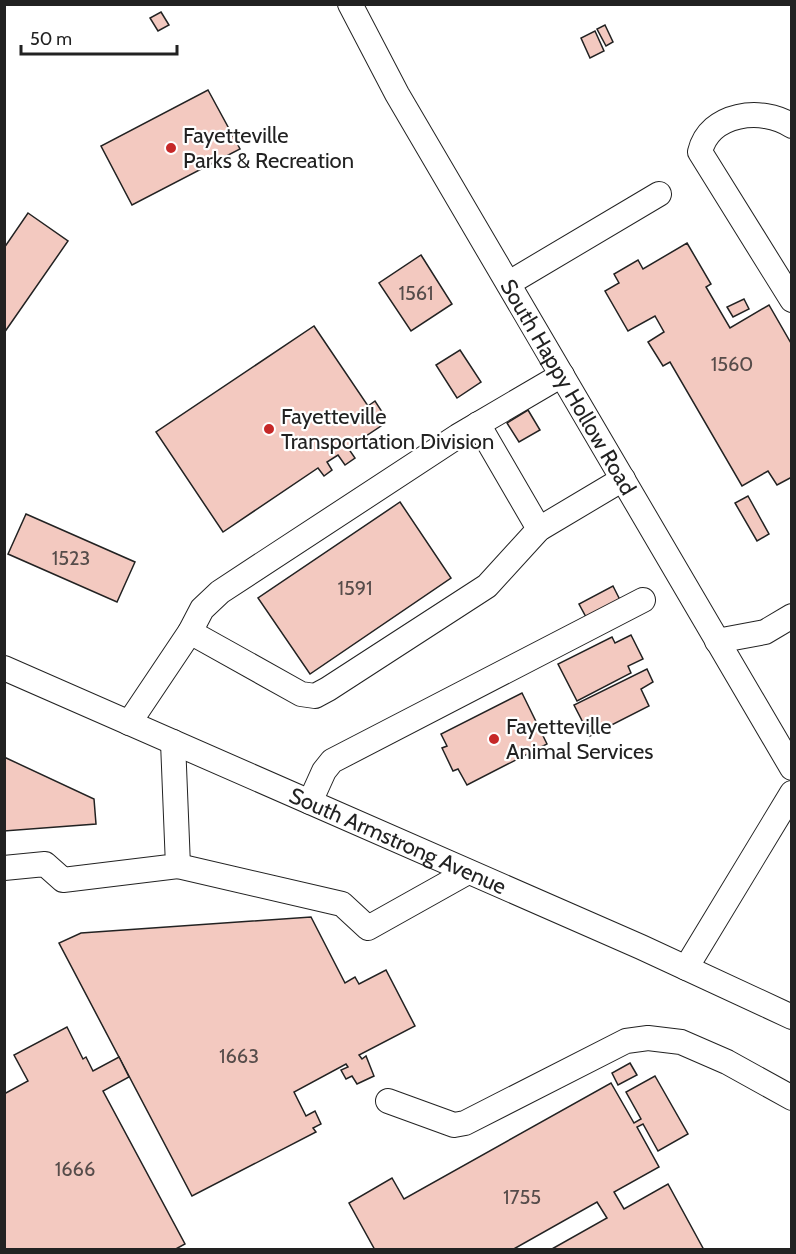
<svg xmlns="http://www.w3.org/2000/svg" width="796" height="1254" viewBox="0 0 796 1254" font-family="Cabin,sans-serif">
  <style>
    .building { fill: #f3c9c0; stroke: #222; stroke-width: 1.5 }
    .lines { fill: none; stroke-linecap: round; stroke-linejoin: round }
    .minor-casing { stroke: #222; stroke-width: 26 }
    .minor { stroke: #fff; stroke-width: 24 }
    .poi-dot { fill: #c62828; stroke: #fff; stroke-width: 2 }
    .labels { text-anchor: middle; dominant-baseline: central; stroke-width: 4.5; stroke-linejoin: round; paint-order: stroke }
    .number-label { font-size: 20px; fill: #564c4a }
    .poi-label { font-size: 22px; fill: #222; stroke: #fff; text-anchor: start }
    .street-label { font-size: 22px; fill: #222; stroke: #fff }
  </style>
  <rect width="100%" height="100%" fill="#fff"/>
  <!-- building -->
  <g class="building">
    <polygon points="161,12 169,25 158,31 150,18"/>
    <polygon points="605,25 613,42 606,46 597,29"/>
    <polygon points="595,31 604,51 590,58 581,38"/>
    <polygon points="208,90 240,149 132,205 101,146"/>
    <polygon points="28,213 68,241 4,333 4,248"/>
    <polygon points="687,243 711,284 706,287 730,328 769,305 792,345 792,477 777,485 768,471 742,486 670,362 663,366 648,342 664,332 655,316 628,331 605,291 619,283 614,274 638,260 643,269"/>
    <polygon points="421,255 452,304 411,331 379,283"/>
    <polygon points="744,299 749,309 733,317 727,307"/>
    <polygon points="314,326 368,406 375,401 386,418 379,422 381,426 348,448 355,458 345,465 338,455 327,462 332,470 324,476 318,468 223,532 156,432"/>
    <polygon points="460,350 481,382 457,398 436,365"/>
    <polygon points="528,410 540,430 519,442 507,423"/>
    <polygon points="748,496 769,534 757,541 735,503"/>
    <polygon points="400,502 451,578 310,674 258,598"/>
    <polygon points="26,514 135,562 117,602 8,554"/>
    <polygon points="613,586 620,600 586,617 579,604"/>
    <polygon points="631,635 643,659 628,666 631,673 577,701 558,664 612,637 615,643"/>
    <polygon points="647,669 653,682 641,689 649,706 590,736 574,705"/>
    <polygon points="522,693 547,744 467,785 458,769 453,771 442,748 447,746 441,734"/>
    <polygon points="4,757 94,799 96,824 4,831"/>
    <polygon points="311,917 345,983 355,977 359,984 386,970 415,1026 359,1055 362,1059 366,1056 374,1076 357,1084 352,1076 346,1079 341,1070 348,1067 346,1064 294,1092 306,1116 315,1111 321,1124 313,1128 316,1132 192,1196 59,943 81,933"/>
    <polygon points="67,1027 83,1059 86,1057 93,1071 119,1057 129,1077 103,1091 185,1244 174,1250 4,1250 4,1094 28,1081 14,1055"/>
    <polygon points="630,1063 637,1075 618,1085 612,1073"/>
    <polygon points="655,1076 688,1134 658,1151 643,1124 637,1127 659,1167 614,1192 624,1209 668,1184 704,1250 550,1250 607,1218 597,1202 512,1250 375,1250 349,1203 392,1178 404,1199 611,1083 634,1123 641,1119 626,1092"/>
  </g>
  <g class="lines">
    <defs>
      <g id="minor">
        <path id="s1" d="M 350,4 L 397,94 L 792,768"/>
        <path d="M 792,126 C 762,106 709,113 700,152 L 792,300"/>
        <polyline points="509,283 659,194"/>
        <polyline points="478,424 539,529"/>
        <polyline points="190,632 301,694 315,696 328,689 487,586 539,529 623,479"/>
        <polyline points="717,641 765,632 792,616"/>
        <path id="s2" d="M 4,668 L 641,947 L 792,1017"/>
        <polyline points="129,723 190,632 202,609 220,592 458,436 562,375"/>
        <polyline points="310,802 324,771 332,761 643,600"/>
        <polyline points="178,866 342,904 368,928 468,872"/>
        <polyline points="4,868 45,864 63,880 178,866 173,742"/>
        <polyline points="686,968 792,793"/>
        <polyline points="388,1101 454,1125 465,1123 626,1041 648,1038 681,1042 727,1062 792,1098"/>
      </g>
    </defs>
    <!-- minor casing -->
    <use href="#minor" class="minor-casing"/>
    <!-- minor -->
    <use href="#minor" class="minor"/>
  </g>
  <!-- markers -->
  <g class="poi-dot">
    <circle cx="171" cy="148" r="6"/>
    <circle cx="269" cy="429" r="6"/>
    <circle cx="494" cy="739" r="6"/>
  </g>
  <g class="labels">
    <!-- number labels -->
    <g class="number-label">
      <text x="416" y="293">1561</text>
      <text x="732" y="364">1560</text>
      <text x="71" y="558">1523</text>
      <text x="355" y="588">1591</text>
      <text x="239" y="1056">1663</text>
      <text x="75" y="1169">1666</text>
      <text x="522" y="1197">1755</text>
    </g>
    <!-- poi labels -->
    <g class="poi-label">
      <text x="183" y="135">Fayetteville<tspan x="183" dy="25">Parks &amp; Recreation</tspan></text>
      <text x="281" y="416">Fayetteville<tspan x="281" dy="25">Transportation Division</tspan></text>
      <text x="506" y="726">Fayetteville<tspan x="506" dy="25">Animal Services</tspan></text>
    </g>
    <!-- street labels -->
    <g class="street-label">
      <text stroke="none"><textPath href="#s1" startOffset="441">South Happy Hollow Road</textPath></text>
      <text stroke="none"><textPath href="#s2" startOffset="430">South Armstrong Avenue</textPath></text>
    </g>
  </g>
  <!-- border -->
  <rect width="796" height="1254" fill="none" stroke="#222222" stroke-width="12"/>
  <!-- scale -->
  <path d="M21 45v9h156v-9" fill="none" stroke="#222222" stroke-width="3"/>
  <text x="30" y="45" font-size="18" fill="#222222" stroke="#ffffff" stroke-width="4.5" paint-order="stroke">50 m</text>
</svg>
